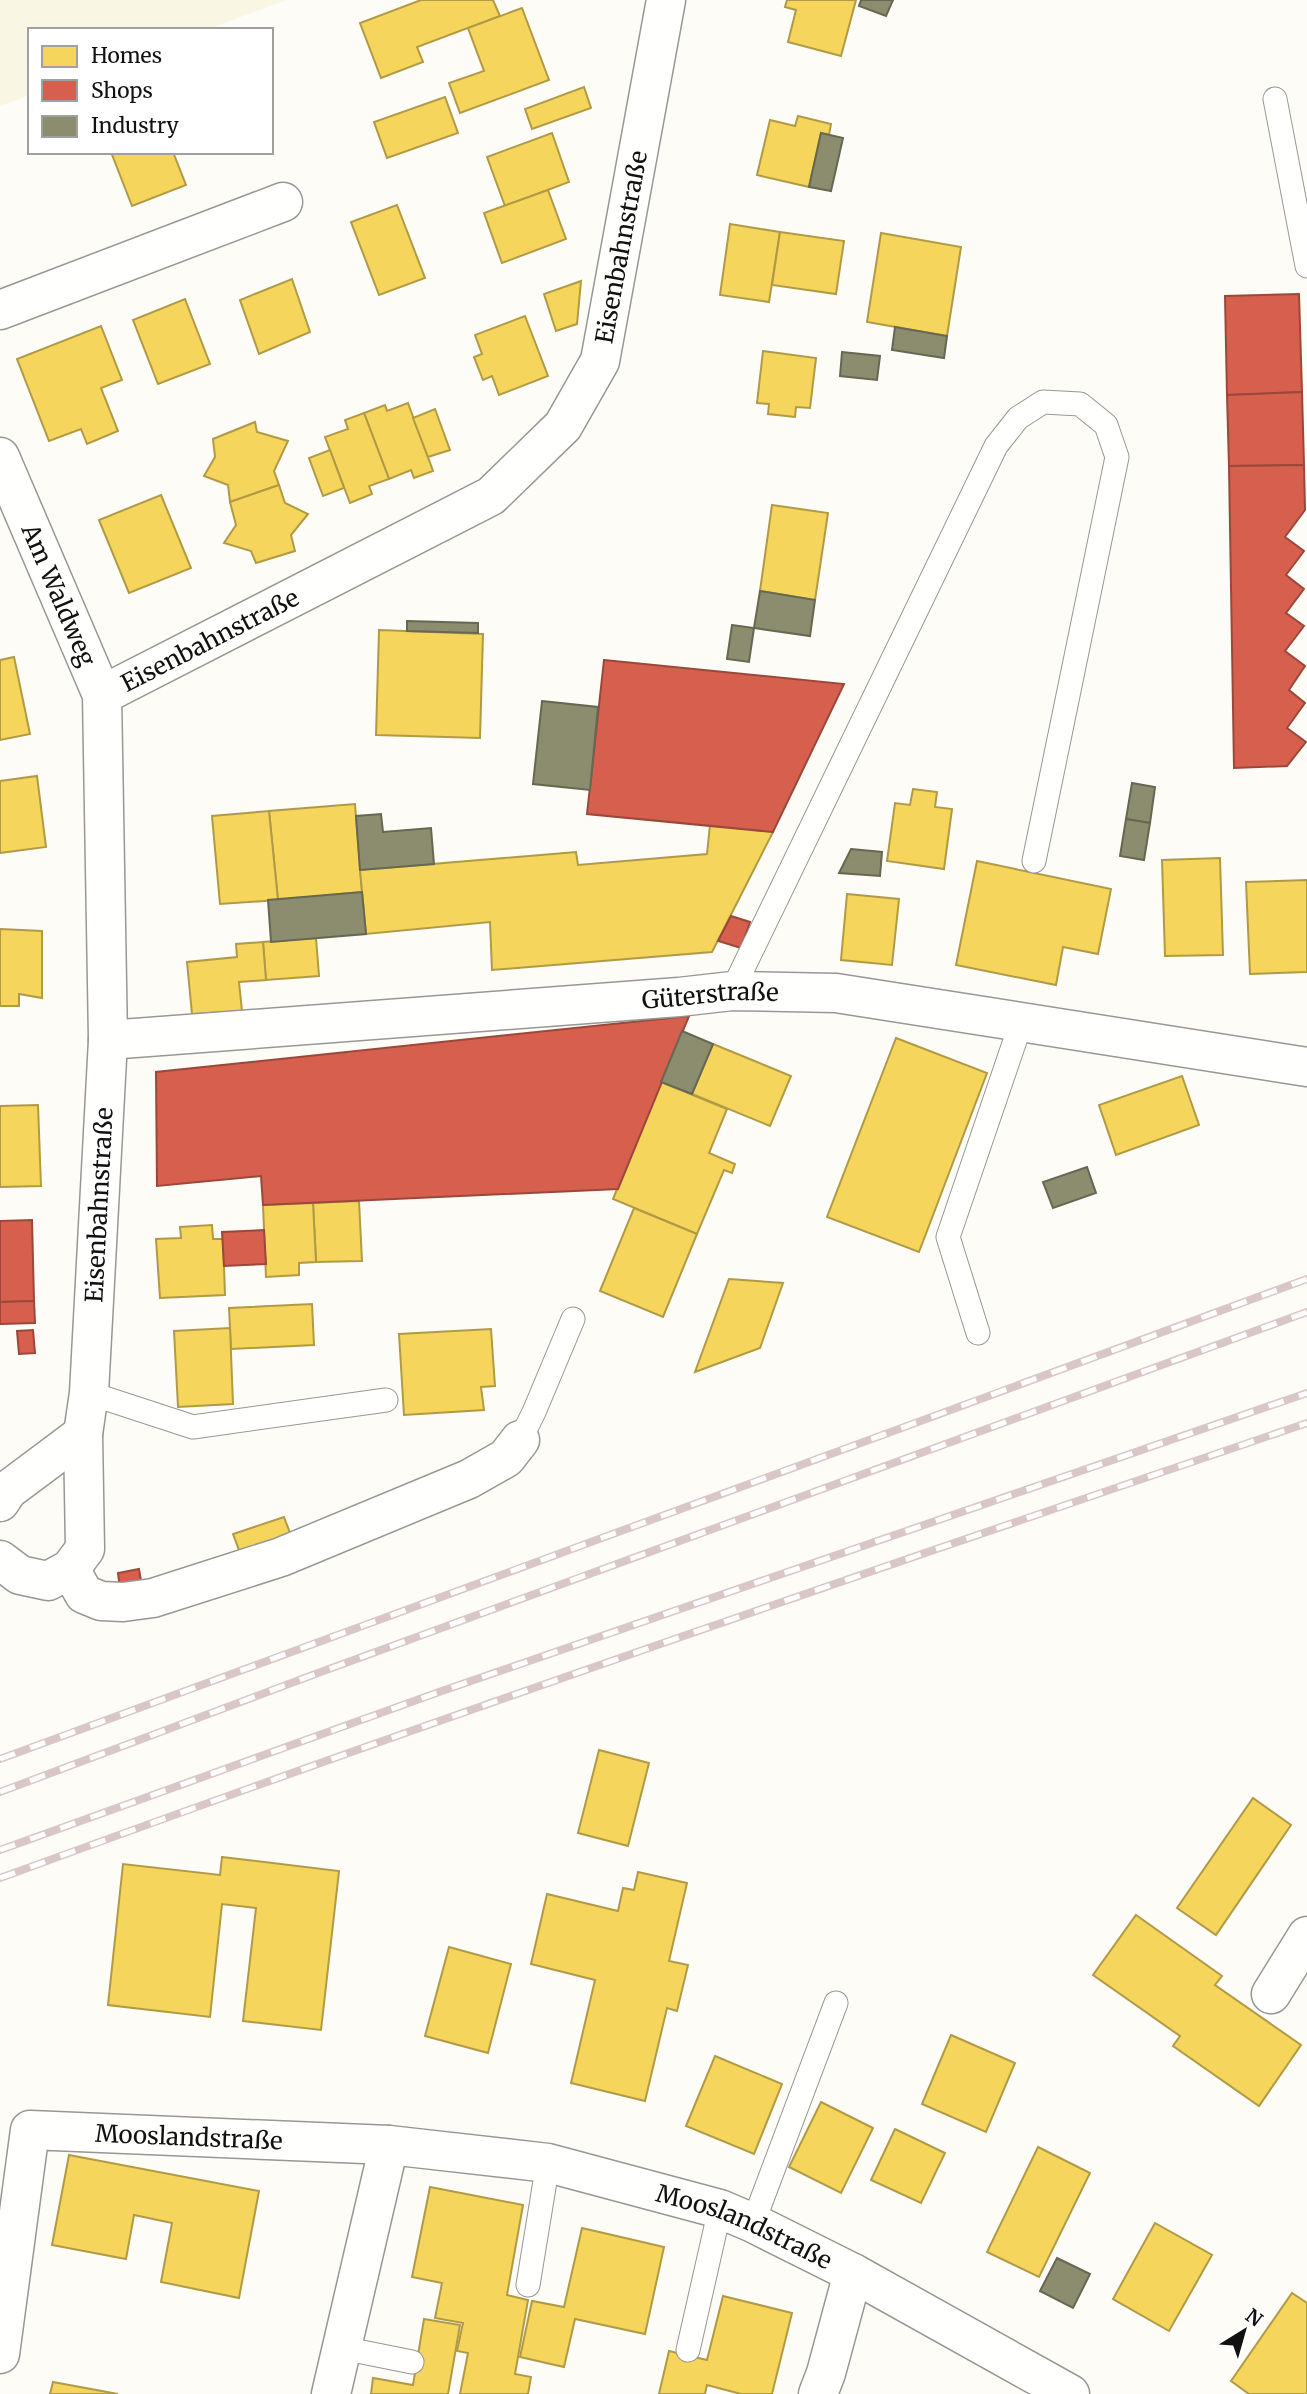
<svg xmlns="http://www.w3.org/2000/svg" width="1307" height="2394" viewBox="0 0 1307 2394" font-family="Merriweather,serif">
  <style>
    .farmland { fill: #f9f7e4 }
    .homes { fill: #f6d55c; stroke: #b19a46; stroke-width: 2 }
    .shops { fill: #d6604d; stroke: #9b483b; stroke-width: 2 }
    .industry { fill: #8c8c6e; stroke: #676752; stroke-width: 2 }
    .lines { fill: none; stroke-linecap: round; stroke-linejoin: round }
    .service-casing { stroke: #979795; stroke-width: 25 }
    .minor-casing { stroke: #979795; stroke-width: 41 }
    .service { stroke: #fffffe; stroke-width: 23 }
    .minor { stroke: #fffffe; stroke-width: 38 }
    .rail-casing { stroke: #d9c6c7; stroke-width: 8 }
    .rail { stroke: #fff; stroke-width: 5; stroke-dasharray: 16; stroke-linecap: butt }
    .labels { text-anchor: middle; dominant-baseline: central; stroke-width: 7; stroke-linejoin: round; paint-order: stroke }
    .street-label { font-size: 24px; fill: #111; stroke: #fff }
  </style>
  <rect width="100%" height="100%" fill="#fdfcf7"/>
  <!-- farmland -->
  <polygon class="farmland" points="0,0 286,0 206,30 30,30 30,95 0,106"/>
  <!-- homes -->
  <g class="homes">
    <polygon points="421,0 493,0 500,16 417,47 423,62 381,78 360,23"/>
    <polygon points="787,0 856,0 841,56 788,42 796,10 785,7"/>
    <polygon points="522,8 549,80 460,113 449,83 484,71 468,28"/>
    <polygon points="584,87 591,108 532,129 525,109"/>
    <polygon points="445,97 458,133 387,158 374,122"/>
    <polygon points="798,116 831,124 829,135 821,133 809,187 757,175 770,120 795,126"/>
    <polygon points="552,133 569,182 505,206 487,157"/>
    <polygon points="111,152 173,152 186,185 132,206"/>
    <polygon points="548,190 566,239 502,263 484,213"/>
    <polygon points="397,205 425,278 379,295 351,222"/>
    <polygon points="730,224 780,232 769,302 720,295"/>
    <polygon points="780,232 844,241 836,294 772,285"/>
    <polygon points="881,233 961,247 947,336 867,322"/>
    <polygon points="292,279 310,332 259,354 240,300"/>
    <polygon points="581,281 577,324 556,331 544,294"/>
    <polygon points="185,299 210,364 158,384 133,320"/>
    <polygon points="525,316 548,376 499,395 492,376 483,380 474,357 482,354 475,335"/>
    <polygon points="101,326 122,380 101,388 118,431 87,444 81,429 49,441 17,359"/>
    <polygon points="763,351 816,358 810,408 796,407 795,417 768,414 769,404 757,403"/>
    <polygon points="408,403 433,471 414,478 411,470 389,479 364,413 385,405 387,411"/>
    <polygon points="435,409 450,450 428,457 413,418"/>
    <polygon points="364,413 389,479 369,486 372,494 350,503 325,437 348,429 345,420"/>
    <polygon points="255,422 257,432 288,441 274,471 279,485 230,502 228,485 204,476 215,457 213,439"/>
    <polygon points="330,450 344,488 323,496 309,458"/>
    <polygon points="279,485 285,503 308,514 291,535 295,551 256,563 251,551 224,543 236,525 230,502"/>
    <polygon points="161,495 191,568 129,593 99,520"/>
    <polygon points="772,505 828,513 815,600 760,591"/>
    <polygon points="379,630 483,634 480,738 376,735"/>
    <polygon points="14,657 30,734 0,740 0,660"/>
    <polygon points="37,776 46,847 0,853 0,781"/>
    <polygon points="913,789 937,792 935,807 952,809 944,869 887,861 895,803 910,805"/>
    <polygon points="355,804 362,892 278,900 269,811"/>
    <polygon points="269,811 278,900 220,904 212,816"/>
    <polygon points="710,825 773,832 712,952 492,970 490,922 366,934 360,870 576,852 578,865 707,854"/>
    <polygon points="1220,858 1223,955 1165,956 1162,860"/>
    <polygon points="977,861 1111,889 1098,954 1063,947 1056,985 956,965"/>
    <polygon points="1307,880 1307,972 1250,974 1246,882"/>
    <polygon points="847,894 899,899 892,965 841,960"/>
    <polygon points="0,929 42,931 42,998 19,994 19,1006 0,1006"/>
    <polygon points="316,938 319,976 266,980 263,942"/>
    <polygon points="263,942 266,980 239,982 242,1011 192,1014 187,962 237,957 236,944"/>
    <polygon points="896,1038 987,1073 919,1252 827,1217"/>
    <polygon points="713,1044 791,1076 770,1126 692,1094"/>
    <polygon points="1182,1076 1199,1125 1116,1155 1099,1105"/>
    <polygon points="661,1082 727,1109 709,1153 735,1164 732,1173 724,1170 697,1234 613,1199"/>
    <polygon points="38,1105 41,1186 0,1187 0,1106"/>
    <polygon points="359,1201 362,1261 316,1262 313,1203"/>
    <polygon points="313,1203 316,1262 299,1263 299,1275 266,1277 263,1205"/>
    <polygon points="634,1208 697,1234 663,1317 600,1291"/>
    <polygon points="212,1225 213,1239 223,1239 225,1295 160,1298 156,1239 181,1238 180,1227"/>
    <polygon points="729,1279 783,1283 760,1348 695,1372"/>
    <polygon points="312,1304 314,1345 231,1349 229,1308"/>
    <polygon points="230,1328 233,1404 178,1407 174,1331"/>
    <polygon points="491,1329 495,1386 481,1387 484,1410 404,1415 399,1334"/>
    <polygon points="284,1517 293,1541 242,1558 233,1534"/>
    <polygon points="599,1750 649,1763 628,1846 578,1833"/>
    <polygon points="1253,1798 1291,1825 1216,1935 1177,1908"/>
    <polygon points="222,1857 339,1871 321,2030 243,2021 256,1908 222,1904 210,2017 108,2005 123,1864 220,1875"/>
    <polygon points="638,1872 687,1883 669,1961 688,1965 677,2011 667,2008 645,2101 571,2083 595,1980 531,1964 547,1894 618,1911 623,1888 634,1890"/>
    <polygon points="1136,1915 1222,1976 1215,1985 1301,2045 1259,2106 1173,2046 1180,2036 1093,1975"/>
    <polygon points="449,1947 511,1964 488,2053 425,2036"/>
    <polygon points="951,2035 1015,2063 986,2132 922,2104"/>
    <polygon points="715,2056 782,2084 754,2154 686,2126"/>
    <polygon points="821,2102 873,2128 841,2193 789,2167"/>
    <polygon points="895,2129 945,2153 921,2203 871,2180"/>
    <polygon points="1038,2147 1090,2173 1039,2277 987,2252"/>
    <polygon points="69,2155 259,2191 239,2298 161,2282 172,2223 134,2215 126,2259 52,2245"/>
    <polygon points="430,2187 523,2205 507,2295 528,2300 515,2374 531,2377 528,2394 460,2394 468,2353 457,2351 463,2323 435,2318 442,2283 412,2277"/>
    <polygon points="1155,2223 1212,2255 1169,2331 1113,2299"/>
    <polygon points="582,2228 664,2247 645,2334 575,2319 564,2367 520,2357 532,2301 564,2307"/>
    <polygon points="1292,2293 1307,2303 1307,2394 1249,2394 1231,2381"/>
    <polygon points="723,2296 792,2313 772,2394 741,2394 707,2385 705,2394 659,2394 669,2351 707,2360"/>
    <polygon points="424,2319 460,2325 448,2394 371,2394 373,2378 413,2385"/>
    <polygon points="53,2382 118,2394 50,2394"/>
  </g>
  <!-- shops -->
  <g class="shops">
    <polygon points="1299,294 1302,392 1227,395 1225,296"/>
    <polygon points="1302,392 1304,465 1229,466 1227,395"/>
    <polygon points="1304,465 1305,510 1285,537 1304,551 1286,575 1304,589 1286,613 1304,626 1285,651 1305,666 1289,690 1305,703 1287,728 1306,742 1287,766 1234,768 1229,466"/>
    <polygon points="604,660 844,684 773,832 587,814"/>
    <polygon points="731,916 750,922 741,948 718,941"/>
    <polygon points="689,1016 618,1189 263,1205 261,1176 157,1186 156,1072"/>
    <polygon points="32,1220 34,1301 0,1302 0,1221"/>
    <polygon points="264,1230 266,1264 224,1266 222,1232"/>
    <polygon points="34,1301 35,1323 0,1324 0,1302"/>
    <polygon points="33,1330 35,1353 19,1354 17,1331"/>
    <polygon points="139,1569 142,1587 120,1590 118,1573"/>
  </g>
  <!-- industry -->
  <g class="industry">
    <polygon points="861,0 893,0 886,16 859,6"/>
    <polygon points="821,133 843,138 831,191 809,187"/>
    <polygon points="895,327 947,336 944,358 892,350"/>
    <polygon points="842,352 880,356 877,380 840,376"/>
    <polygon points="760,591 815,600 810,636 754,628"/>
    <polygon points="407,621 478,623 478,633 407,631"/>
    <polygon points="732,625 754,628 749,662 727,659"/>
    <polygon points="542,701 598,707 590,790 533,784"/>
    <polygon points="1132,783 1155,787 1150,823 1126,819"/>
    <polygon points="381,814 383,832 431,828 434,864 360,870 356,816"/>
    <polygon points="1126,819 1150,823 1144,860 1120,856"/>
    <polygon points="851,849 882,852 880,876 839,873"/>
    <polygon points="362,892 366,934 271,942 268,900"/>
    <polygon points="682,1031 713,1044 692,1094 661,1082"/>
    <polygon points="1087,1167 1096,1193 1053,1208 1043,1182"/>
    <polygon points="1057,2258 1090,2274 1073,2308 1040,2291"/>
  </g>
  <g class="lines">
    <defs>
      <g id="service">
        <polyline points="1275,99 1307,266"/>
        <polyline points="732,991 996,446 1018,418 1043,402 1080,404 1106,425 1117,457 1034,861"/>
        <polyline points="978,1333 948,1237 1021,1023"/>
        <polyline points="89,1393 193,1427 386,1400"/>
        <polyline points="520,1440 534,1412 573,1319"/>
        <polyline points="753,2223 836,2003"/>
        <polyline points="528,2285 548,2163"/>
        <polyline points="342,2348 412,2362"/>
        <polyline points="688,2350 720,2209"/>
      </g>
      <g id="minor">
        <polyline points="0,310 283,202"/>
        <path id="s1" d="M 0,457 L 102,695 L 108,1040 L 89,1393 L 83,1434 L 85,1549 L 70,1569 L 48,1581 L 20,1575 L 0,1560"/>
        <path id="s2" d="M 102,695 L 491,496 L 563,426 L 600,361 L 666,0"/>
        <path id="s3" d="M 108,1040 L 679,997 L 732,991 L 836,993 L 1307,1067"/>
        <polyline points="0,1502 8,1490 83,1434"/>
        <polyline points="70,1569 84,1594 101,1601 123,1602 153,1598 281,1557 469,1479 506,1458 520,1440"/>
        <polyline points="1271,1994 1307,1936"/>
        <path id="s4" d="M 0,2354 L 30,2130 L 389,2145 L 548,2163 L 720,2209 L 753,2223 L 853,2273 L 1070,2394"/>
        <polyline points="331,2394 389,2145"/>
        <polyline points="818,2394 826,2373 853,2273"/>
      </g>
    </defs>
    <!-- service casing -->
    <use href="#service" class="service-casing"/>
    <!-- minor casing -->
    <use href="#minor" class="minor-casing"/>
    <!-- service -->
    <use href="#service" class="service"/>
    <!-- minor -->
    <use href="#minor" class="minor"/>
    <defs>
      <g id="rail">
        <polyline points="0,1759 1307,1279"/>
        <polyline points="0,1792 318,1673 1307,1312"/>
        <polyline points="0,1850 439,1692 1307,1393"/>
        <path d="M 0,1878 C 434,1720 870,1571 1307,1423"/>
      </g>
    </defs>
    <!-- rail casing -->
    <use href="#rail" class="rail-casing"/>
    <!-- rail -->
    <use href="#rail" class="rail"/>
  </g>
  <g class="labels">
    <!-- street labels -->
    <g class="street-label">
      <text stroke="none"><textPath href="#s2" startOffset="728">Eisenbahnstraße</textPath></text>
      <text stroke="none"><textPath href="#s1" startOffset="150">Am Waldweg</textPath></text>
      <text stroke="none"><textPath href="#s2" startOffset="121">Eisenbahnstraße</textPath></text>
      <text stroke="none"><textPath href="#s3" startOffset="604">Güterstraße</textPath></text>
      <text transform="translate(99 1205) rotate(-87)">Eisenbahnstraße</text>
      <text stroke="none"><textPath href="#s4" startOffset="385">Mooslandstraße</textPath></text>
      <text stroke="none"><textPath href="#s4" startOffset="952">Mooslandstraße</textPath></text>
    </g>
  </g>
  <!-- legend -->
  <rect x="28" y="28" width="245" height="126" fill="#ffffff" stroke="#a0a0a0" stroke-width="2"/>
  <rect x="42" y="46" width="35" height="21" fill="#f6d55c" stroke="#a0a0a0" stroke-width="2"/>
  <text x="91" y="63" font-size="21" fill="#111111">Homes</text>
  <rect x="42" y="80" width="35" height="21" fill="#d6604d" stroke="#a0a0a0" stroke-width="2"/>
  <text x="91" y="98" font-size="21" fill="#111111">Shops</text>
  <rect x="42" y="116" width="35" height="21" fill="#8c8c6e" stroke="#a0a0a0" stroke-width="2"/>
  <text x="91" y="133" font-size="21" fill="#111111">Industry</text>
  <!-- north arrow -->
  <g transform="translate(1244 2331) rotate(37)" stroke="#ffffff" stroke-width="5" paint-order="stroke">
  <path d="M0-5L12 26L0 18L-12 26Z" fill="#111111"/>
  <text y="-10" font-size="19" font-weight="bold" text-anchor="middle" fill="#111111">N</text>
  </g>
</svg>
